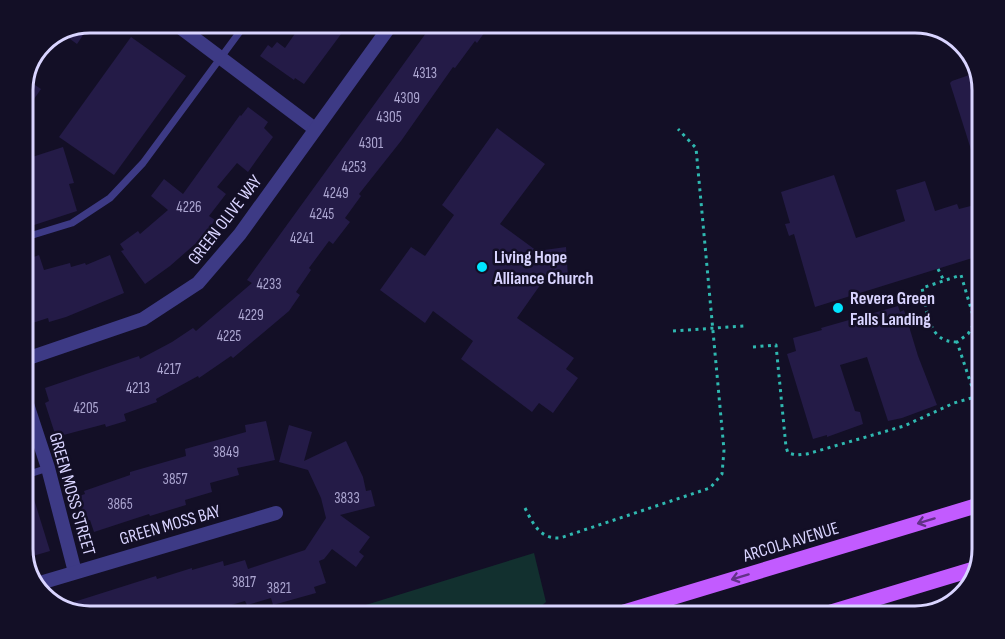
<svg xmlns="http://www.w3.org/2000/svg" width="1005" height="639" font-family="'Sofia Sans Condensed',sans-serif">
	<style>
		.green { fill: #12302f }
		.building { fill: #241b47 }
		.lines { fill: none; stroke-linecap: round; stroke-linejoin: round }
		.path { stroke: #2fb8b0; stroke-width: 3; stroke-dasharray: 3 4.5; stroke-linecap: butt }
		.lane { stroke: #3d3a85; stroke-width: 7 }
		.street { stroke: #3d3a85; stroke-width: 14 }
		.primary { stroke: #c25bff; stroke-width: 15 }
		.oneway { stroke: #623188 }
		.poi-dot { fill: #00e5ff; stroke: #130f26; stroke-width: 2 }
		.labels { text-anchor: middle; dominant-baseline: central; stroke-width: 5; stroke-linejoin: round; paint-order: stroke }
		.number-label { font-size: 15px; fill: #aca6d1 }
		.street-label { font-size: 18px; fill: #d9d4ff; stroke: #130f26 }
		.poi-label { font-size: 18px; font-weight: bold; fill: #d9d4ff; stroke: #130f26; text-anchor: start }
		.rim { fill: none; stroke: #d9d4ff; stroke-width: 3 }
	</style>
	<rect width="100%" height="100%" fill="#130f26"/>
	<g class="green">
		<path d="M 534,553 L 546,602 L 529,616 L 330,616 Z"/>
		<path d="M 959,597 L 948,608 L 915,616 L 897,616 Z"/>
	</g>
	<g class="building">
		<path d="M 92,22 L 77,44 L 63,34 L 90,22 Z"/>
		<path d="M 303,22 L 350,22 L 304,84 L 295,78 L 294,80 L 260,56 L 268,45 L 272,48 L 277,42 L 285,48 Z"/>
		<path d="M 434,22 L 492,22 L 477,43 L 475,41 L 455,68 L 453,67 L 401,141 L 359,194 L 361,196 L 345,218 L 350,222 L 333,244 L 329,241 L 309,268 L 311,270 L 296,292 L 300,295 L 289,311 L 233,358 L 231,356 L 199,378 L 198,376 L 156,399 L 157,402 L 124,414 L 126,421 L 106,427 L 105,424 L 56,437 L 45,403 L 49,401 L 45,388 L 139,356 L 140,359 L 172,342 L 193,328 L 196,331 L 252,283 L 247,280 Z"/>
		<path d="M 131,37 L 186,76 L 114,175 L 59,137 Z"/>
		<path d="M 975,73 L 982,86 L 982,178 L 980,178 L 950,83 L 952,81 Z"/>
		<path d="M 26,79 L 41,89 L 23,115 L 23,86 Z"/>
		<path d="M 248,107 L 268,122 L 264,128 L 273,137 L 248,172 L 237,163 L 217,187 L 226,194 L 209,216 L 215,220 L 203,237 L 170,266 L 145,284 L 121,251 L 124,250 L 120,244 L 138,231 L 140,234 L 168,210 L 151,196 L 164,179 L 183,194 L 240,115 L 241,116 Z"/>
		<path d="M 497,128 L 545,164 L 500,224 L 537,251 L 566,247 L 568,277 L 543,281 L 517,318 L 574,358 L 566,369 L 578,378 L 553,413 L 539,403 L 532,412 L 461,359 L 473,341 L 433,311 L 425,323 L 380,290 L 411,247 L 425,256 L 454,215 L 442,205 Z"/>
		<path d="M 63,147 L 74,183 L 69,184 L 77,211 L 25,228 L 23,220 L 23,160 Z"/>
		<path d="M 834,175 L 856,238 L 905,221 L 896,190 L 925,181 L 935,211 L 957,204 L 959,209 L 982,203 L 982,255 L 815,307 L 794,234 L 789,236 L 785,224 L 790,223 L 781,192 Z"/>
		<path d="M 39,255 L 44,270 L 70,263 L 71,267 L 85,263 L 86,265 L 110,255 L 124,293 L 66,317 L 49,322 L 48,318 L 23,326 L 23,261 Z"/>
		<path d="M 898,306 L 900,312 L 904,310 L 918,356 L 937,405 L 902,418 L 888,421 L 867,357 L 840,365 L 855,411 L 860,412 L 863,424 L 827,437 L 827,435 L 813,439 L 787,354 L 796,351 L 793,338 L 822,330 L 821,328 Z"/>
		<path d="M 266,421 L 275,460 L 237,468 L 239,475 L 210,483 L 212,492 L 185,500 L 186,505 L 150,516 L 149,514 L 94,532 L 90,520 L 84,522 L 76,497 L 85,494 L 84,491 L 130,475 L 130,472 L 186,456 L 185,449 L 246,432 L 245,425 Z"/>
		<path d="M 289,425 L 312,432 L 304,461 L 346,441 L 363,477 L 366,491 L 371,490 L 375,506 L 340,515 L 370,537 L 359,552 L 364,556 L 356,567 L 332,549 L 324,559 L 319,561 L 326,583 L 314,587 L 316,593 L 273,605 L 271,598 L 247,605 L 245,601 L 238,603 L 208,612 L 209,616 L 90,616 L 58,607 L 156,576 L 157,579 L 192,568 L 192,570 L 223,561 L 224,566 L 245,560 L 248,569 L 305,550 L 326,518 L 321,498 L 308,470 L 279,462 Z"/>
		<path d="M 28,480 L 50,551 L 26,558 L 23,553 L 23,482 Z"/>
	</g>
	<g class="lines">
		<g class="path">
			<path d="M 938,269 L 944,281"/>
			<path d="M 673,331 L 744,326"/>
			<path d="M 957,342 C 927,342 928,312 922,288 L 961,275 L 975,322 L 968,334 L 957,342 L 975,396"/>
			<path d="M 753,347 L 776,345 L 786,447 L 788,453 L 796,455 L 807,454 L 904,426 L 954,403 L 982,395"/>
			<path d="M 525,508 C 533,524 540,539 560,538 L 710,488 L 722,474 L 724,450 L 696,148 L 678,129"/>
		</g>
		<g class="lane">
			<path d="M 23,238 L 72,223 L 110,198 L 143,163 L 247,22"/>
			<path d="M 23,476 L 48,468"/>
		</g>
		<g class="street">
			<path d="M 173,22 L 315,129"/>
			<path d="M 23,360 L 143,319 L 198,283 L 240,234 L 393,22"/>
			<path d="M 23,392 L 48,468 L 75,572"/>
			<path d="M 40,583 L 276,513"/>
		</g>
		<g class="primary">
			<path d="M 611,616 L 982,504"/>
			<path d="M 818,616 L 977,568"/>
		</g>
	</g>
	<defs><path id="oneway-shaft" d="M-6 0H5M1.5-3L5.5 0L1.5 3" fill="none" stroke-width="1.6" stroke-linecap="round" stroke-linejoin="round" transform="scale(1.5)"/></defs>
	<g class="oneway">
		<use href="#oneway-shaft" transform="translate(926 521) rotate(163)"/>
		<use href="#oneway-shaft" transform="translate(740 577) rotate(163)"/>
	</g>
	<g class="poi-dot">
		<circle cx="482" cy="267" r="6"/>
		<circle cx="838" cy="308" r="6"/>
	</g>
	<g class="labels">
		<g class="number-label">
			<text x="425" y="73">4313</text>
			<text x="407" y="98">4309</text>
			<text x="389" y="117">4305</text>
			<text x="371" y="143">4301</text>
			<text x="354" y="167">4253</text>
			<text x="336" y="193">4249</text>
			<text x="189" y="207">4226</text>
			<text x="322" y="214">4245</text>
			<text x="302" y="238">4241</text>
			<text x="269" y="284">4233</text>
			<text x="251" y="315">4229</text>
			<text x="229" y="336">4225</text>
			<text x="169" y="369">4217</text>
			<text x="138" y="388">4213</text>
			<text x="86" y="408">4205</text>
			<text x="226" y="452">3849</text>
			<text x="175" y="479">3857</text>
			<text x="347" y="498">3833</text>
			<text x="120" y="504">3865</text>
			<text x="244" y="582">3817</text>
			<text x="279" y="588">3821</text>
		</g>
		<g class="street-label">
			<text transform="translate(225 220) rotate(-52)">GREEN OLIVE WAY</text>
			<text transform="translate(72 494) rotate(74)">GREEN MOSS STREET</text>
			<text transform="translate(170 525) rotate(-16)">GREEN MOSS BAY</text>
			<text transform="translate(791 542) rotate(-17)">ARCOLA AVENUE</text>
		</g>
		<g class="poi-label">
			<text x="494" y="257">Living Hope<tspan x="494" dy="21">Alliance Church</tspan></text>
			<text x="850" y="298">Revera Green<tspan x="850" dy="21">Falls Landing</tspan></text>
		</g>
	</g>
	<path d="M0 0H1005V639H0ZM90 33H915A57 57 0 0 1 972 90V549A57 57 0 0 1 915 606H90A57 57 0 0 1 33 549V90A57 57 0 0 1 90 33Z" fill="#130f26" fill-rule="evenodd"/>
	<path class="rim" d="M90 33H915A57 57 0 0 1 972 90V549A57 57 0 0 1 915 606H90A57 57 0 0 1 33 549V90A57 57 0 0 1 90 33Z"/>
</svg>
